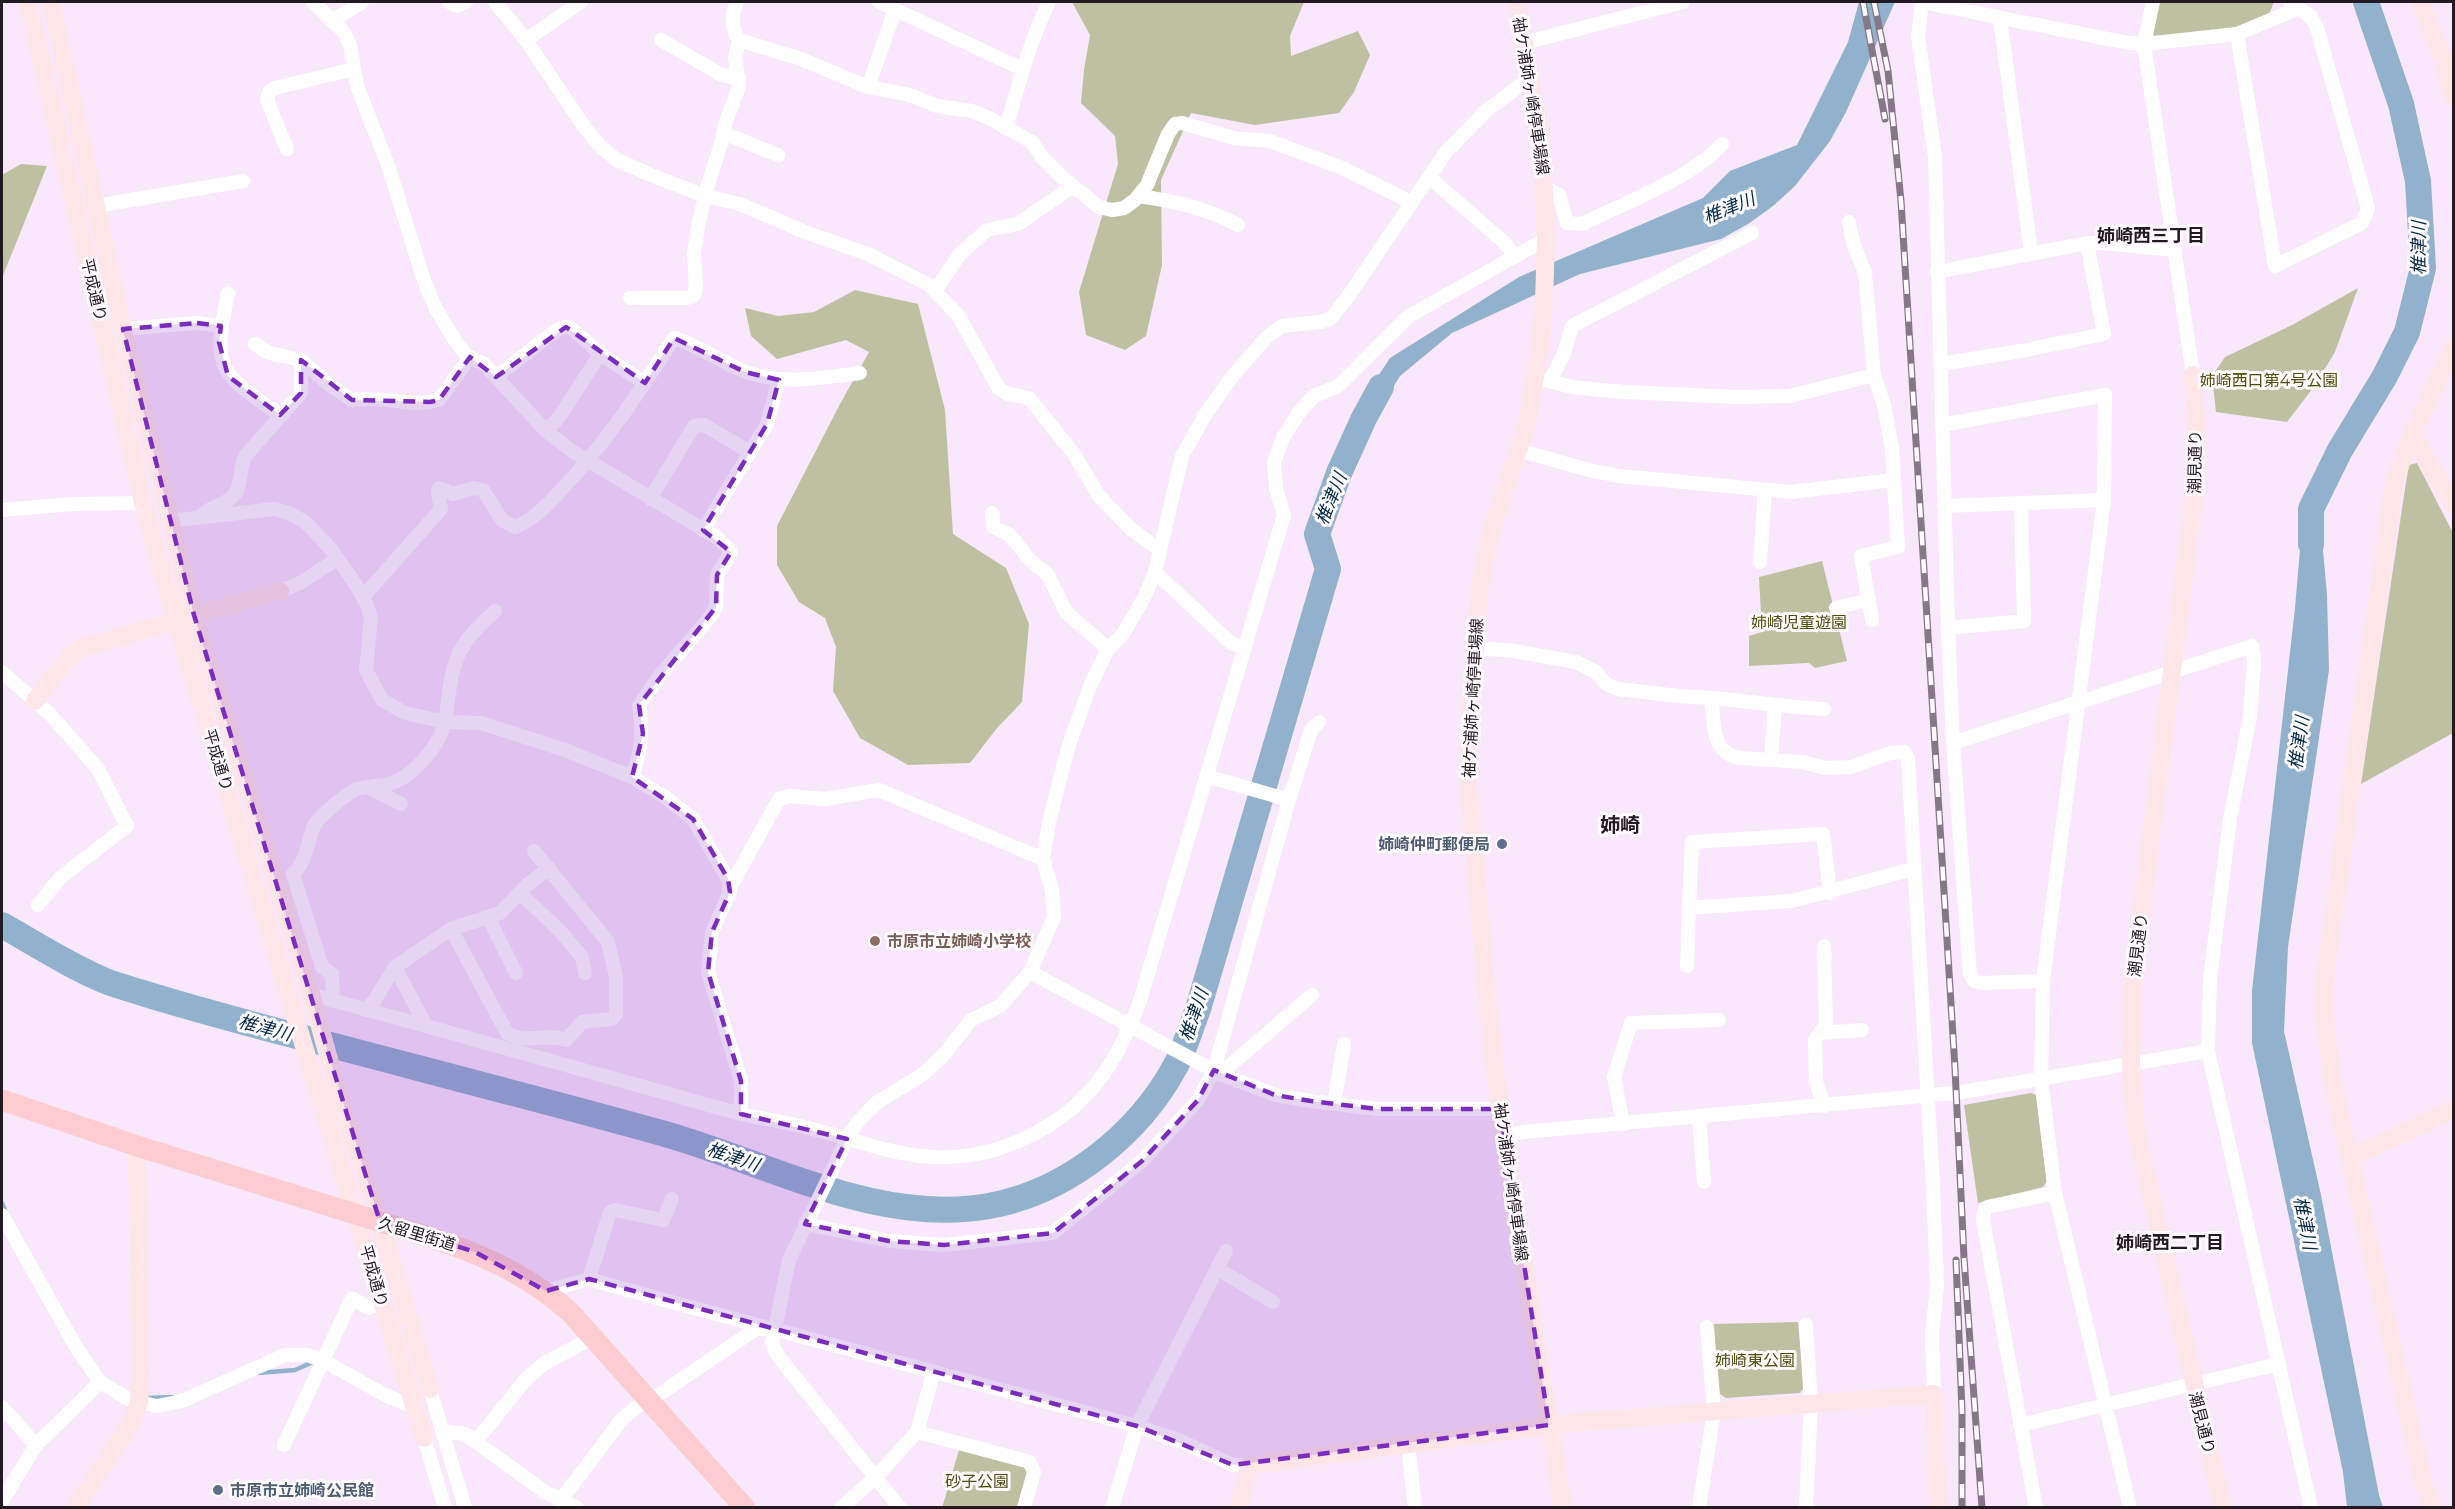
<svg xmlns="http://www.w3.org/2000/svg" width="2455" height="1509" font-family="Montserrat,'Noto Sans JP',sans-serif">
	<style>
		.green { fill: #bec0a2 }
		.water { fill: #91b1cd }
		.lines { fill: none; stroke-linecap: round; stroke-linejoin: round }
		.stream { stroke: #91b1cd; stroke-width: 4.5 }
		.river { stroke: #91b1cd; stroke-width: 26 }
		.street { stroke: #fff; stroke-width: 14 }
		.secondary { stroke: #fee6e8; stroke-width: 18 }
		.primary { stroke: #fdccd0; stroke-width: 21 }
		.rail-casing { stroke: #847886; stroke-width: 7 }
		.rail { stroke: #fefafe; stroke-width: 4.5; stroke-dasharray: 14; stroke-linecap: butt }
		.marked { fill: #7b2cbf; fill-opacity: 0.2; stroke: #7b2cbf; stroke-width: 4.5; stroke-dasharray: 12 8; stroke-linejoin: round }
		.service-dot { fill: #5c6f8a; stroke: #fefafe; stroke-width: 2 }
		.education-dot { fill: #8d6e63; stroke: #fefafe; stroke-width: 2 }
		.labels { text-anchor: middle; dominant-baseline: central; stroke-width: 6; stroke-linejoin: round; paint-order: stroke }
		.street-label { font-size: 16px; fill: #211a22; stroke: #fefafe }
		.park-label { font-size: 16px; fill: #4d4f0c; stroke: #fefafe }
		.service-label { font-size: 16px; font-weight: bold; fill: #4e5e75; stroke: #fefafe; text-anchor: end }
		.education-label { font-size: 16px; font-weight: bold; fill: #785e54; stroke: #fefafe; text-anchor: start }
		.water-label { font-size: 18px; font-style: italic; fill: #032b47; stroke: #fefafe }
		.neighbourhood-label { font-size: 18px; font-weight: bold; fill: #211a22; stroke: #fefafe }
		.quarter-label { font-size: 20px; font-weight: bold; fill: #211a22; stroke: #fefafe }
	</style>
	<rect width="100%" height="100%" fill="#f9e7fc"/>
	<g class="green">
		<path d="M 1072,2 L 1304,2 L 1290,36 L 1291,56 L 1358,31 L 1370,55 L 1354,92 L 1339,113 L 1255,125 L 1191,113 L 1161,180 L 1162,265 L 1146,336 L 1125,350 L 1086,335 L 1079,292 L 1118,164 L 1115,136 L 1081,103 L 1084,70 L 1090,35 Z"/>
		<path d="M 2159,2 L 2274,2 L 2269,14 L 2237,27 L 2157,38 L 2153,35 Z"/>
		<path d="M 21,164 L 47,166 L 2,278 L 2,175 Z"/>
		<path d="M 2358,288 L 2335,352 L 2313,388 L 2287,422 L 2216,412 L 2212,376 L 2225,357 L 2292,325 Z"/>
		<path d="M 855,290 L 918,304 L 945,410 L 953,534 L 1006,568 L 1029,624 L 1022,702 L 997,728 L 970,763 L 908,765 L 860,738 L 833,691 L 836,647 L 825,618 L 799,602 L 777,565 L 777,526 L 840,404 L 869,352 L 846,340 L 777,359 L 751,336 L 745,308 L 778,316 L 814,312 Z"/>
		<path d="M 2417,463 L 2453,533 L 2453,733 L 2361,784 L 2405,489 L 2409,465 Z"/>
		<path d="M 1822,561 L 1847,661 L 1815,668 L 1809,663 L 1749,666 L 1749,636 L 1762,632 L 1759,577 Z"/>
		<path d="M 2031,1093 L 2036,1095 L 2047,1181 L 2043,1187 L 1978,1203 L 1964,1105 Z"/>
		<path d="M 1798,1322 L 1804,1387 L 1800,1393 L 1726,1398 L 1720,1394 L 1713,1324 Z"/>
		<path d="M 959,1450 L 1024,1467 L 1027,1473 L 1017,1507 L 942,1508 Z"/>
	</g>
	<g class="water">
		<path d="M 1859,2 L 1895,2 L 1846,112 L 1830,141 L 1795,186 L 1773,206 L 1748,224 L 1721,239 L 1580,274 L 1452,333 L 1400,376 L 1372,421 L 1355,411 L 1390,358 L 1519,277 L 1703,198 L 1730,171 L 1797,145 L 1848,42 Z"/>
		<path d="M 2305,491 L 2322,539 L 2327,595 L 2329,670 L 2288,947 L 2284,1031 L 2321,1195 L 2379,1495 L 2383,1507 L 2347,1507 L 2343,1472 L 2252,1043 L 2252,991 L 2295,608 Z"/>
	</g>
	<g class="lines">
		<g class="stream">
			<path d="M 2,1203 L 6,1213"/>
			<path d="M 258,1373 L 295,1370 L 313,1362"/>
			<path d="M 147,1398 L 172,1397"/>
		</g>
		<g class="river">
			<path d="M 2311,544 L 2311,509 L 2340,450 L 2385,376 L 2407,332 L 2423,268 L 2418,181 L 2401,104 L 2366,2"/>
			<path d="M 2,925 C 36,944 71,967 108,982 C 125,988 143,993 159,998 C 209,1013 258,1026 308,1039 C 425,1070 542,1100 658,1132 C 765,1161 875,1226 989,1206 C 1067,1192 1139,1134 1176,1065 C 1185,1048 1191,1027 1198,1009 L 1328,569 L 1317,534 L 1339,473 L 1364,418 L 1381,387"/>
		</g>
		<g class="street">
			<path d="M 313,2 L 344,32 L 350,45 L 357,86 L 389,168 L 424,281 L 436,309 L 456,342 L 468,357 L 483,363 L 546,431 L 572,451 L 716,537 L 731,552 L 717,575 L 716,607 L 711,616 L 661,674 L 639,705 C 643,734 642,749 632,777"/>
			<path d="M 449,2 L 456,6 L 466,2"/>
			<path d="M 495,2 L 526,40 L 585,128 L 602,148 L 617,160 L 651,175 L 705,196 L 740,204 L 805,232 L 868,254 L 929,285 L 958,315 L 999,389 L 1008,394 L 1029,398 L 1074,454 L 1099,496 L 1132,530 L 1159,549"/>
			<path d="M 737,2 C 731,16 731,26 739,40 L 801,59 L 865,86 L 910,95 L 937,106 L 972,111 L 993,120 L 1032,142 L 1042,157 L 1063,178 L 1099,207 L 1112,210 L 1124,208 L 1135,200 L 1147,185 L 1168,134 L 1175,124 L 1182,123 L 1234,138 L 1270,141 L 1340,167 L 1411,202"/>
			<path d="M 879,2 L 1022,69"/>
			<path d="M 1922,2 L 1918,36 L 1935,157 L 1948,628 L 1953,743 L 1970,974 L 1974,981 L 1981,983 L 2043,981"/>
			<path d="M 1922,2 L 2128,43 L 2144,44 L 2237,34 L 2299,8"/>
			<path d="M 2153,2 L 2144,44 L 2193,375"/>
			<path d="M 2000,18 L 2031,253"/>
			<path d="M 332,21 L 362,2"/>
			<path d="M 2237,34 L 2275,266 L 2362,223 L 2368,208 L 2317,28 L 2311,17 L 2290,2"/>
			<path d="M 526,40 L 581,2"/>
			<path d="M 661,40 L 722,75 L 739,78"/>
			<path d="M 1524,43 L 1683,2"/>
			<path d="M 868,87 L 895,10"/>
			<path d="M 1006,128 C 1019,85 1029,42 1049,2"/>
			<path d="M 723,133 L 778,155"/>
			<path d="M 287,149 L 267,100 L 269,92 L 275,88 L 354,69"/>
			<path d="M 1429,177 L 1505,243 L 1515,257"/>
			<path d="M 1544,187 L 1559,195 L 1567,223 L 1582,224 C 1624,203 1692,178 1722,144"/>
			<path d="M 1138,196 C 1174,201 1206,208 1238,225"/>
			<path d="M 96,206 L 243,181"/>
			<path d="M 1849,222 L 1853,243 L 1865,273 L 1874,375 L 1884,405 L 1892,448 L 1898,547 L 1861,556 L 1872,620"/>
			<path d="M 1937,272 L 2087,243 L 2102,243 L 2175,250"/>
			<path d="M 935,291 L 960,254 L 987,230 L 1018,224 L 1073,186"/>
			<path d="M 228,293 C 212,370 218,372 280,415"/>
			<path d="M 630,298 L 687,298 L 694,295 L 696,287 L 694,254 L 698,226 L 707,187 L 722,141 L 725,124 L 739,87 L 735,57 L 739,40"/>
			<path d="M 123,329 L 197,323 L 221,326"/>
			<path d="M 255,344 L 269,353 L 301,360 L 328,384 L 352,400 C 381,395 411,408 439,400 L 470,357"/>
			<path d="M 1941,364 L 2021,351 L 2104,334 L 2087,243"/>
			<path d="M 496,377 L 558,329 L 566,327 L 572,329 L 603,356 L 645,383"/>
			<path d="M 1536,378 L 1572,387 L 1623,392 L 1737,397 L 1790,396 L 1874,375"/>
			<path d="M 1550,381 L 1564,353 L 1572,326 L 1752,233"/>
			<path d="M 1942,425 L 2105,395 L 2104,500 L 2043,981 L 2041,1079 L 2055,1193 L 2130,1508"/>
			<path d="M 546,431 L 560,416 L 600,354"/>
			<path d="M 1519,450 L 1588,470 L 1619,476 L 1791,492 L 1893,480"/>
			<path d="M 650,499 L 694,426 L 704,425 L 750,452"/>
			<path d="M 1944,506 L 2104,500"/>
			<path d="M 2,510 L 74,504 L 143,503"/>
			<path d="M 992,513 L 993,527 L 1010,535 L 1028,558 L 1048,575 L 1066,612 L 1108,649"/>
			<path d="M 203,514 C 212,506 225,505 233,496 C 243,487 238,468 246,455 L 301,393 L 301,360"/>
			<path d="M 169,521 L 275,509 L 291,514 L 305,522 L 331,549 L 356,585 L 367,605 L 371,618 L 366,670 L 382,700 L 405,713 L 445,722 L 481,723 L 565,750 L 632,777 L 665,797 L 693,819 L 728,879 L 730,892 L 712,932 L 708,972 L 741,1081 L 741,1114"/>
			<path d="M 703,530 L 767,424 L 779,380"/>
			<path d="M 1760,562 L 1765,490"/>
			<path d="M 1155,572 L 1231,643 L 1244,647"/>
			<path d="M 280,591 L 300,583 L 337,559"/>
			<path d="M 363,597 L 441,509 L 438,493 L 439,488 L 453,494 L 474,488 L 483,490 L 502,520 L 515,527 C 541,516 555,496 574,476 C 612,434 643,386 674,338 C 700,346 721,363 746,372 C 783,385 822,378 860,373"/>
			<path d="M 1836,608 L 1869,600"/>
			<path d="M 1948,628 L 2024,621 L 2021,503"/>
			<path d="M 1474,648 L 1514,651 L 1576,662 L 1596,672 L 1606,684 L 1617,689 L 1678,696 L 1711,698 C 1716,723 1708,750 1739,758 L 1802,762 L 1826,768 L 1851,767 L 1890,753 L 1904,752 L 1908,759 L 1933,1186 L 1937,1286 L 1932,1335 L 1934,1394"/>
			<path d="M 2,672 L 50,714 L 98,769 L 127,826 L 60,878 L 38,905"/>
			<path d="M 1711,698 C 1749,701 1786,707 1824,709"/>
			<path d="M 1953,743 L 2252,646 L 2254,662 L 2250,717 L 2230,819 L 2210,979 L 2208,1051 L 2311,1508"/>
			<path d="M 1771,759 L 1775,706"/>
			<path d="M 1206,776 L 1289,800"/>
			<path d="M 368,787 L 401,804"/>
			<path d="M 729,889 L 779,799 L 789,796 L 825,799 L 879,790 L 1043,859"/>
			<path d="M 520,893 L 561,932 L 582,957 L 585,973"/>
			<path d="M 1689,908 L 1692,842 L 1823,834 L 1830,893"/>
			<path d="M 488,917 L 516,973"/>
			<path d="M 451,929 L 507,1033 C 526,1045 546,1032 566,1040 L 582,1022 L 612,1019 L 616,1014 L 616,977 L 608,942 L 534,851"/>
			<path d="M 1824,946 L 1826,1024 L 1815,1040 L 1816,1082 L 1824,1106"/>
			<path d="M 1687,966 L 1689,908 L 1791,901 L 1914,869"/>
			<path d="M 395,967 L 426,1026"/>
			<path d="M 1030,972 L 1220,1074 L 1275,1095 L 1311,1101 L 1377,1109 L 1500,1109"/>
			<path d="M 311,994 L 741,1114 C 764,1119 786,1122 808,1128 C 849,1137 889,1155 932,1157 C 996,1161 1064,1128 1102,1076 C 1118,1055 1129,1029 1139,1004 L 1284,515 L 1276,489 L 1274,462 L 1283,438 L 1298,414 L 1314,396 L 1338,386 L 1409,316 L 1546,239"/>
			<path d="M 333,1001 L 332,974 L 322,967 L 293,874 C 309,858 306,842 315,824 C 320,816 344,796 353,791 C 364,785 378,787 389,784 C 410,778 429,756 439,738 C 446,724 447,708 449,693 C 454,651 465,639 495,611"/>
			<path d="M 366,1010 L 374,1001 L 395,967 L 451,929 L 500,913 L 527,885 L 549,868"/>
			<path d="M 1820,1033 L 1862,1030"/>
			<path d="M 1220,1074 L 1312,995"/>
			<path d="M 1334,1104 L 1344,1044"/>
			<path d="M 1699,1116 L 1704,1182"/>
			<path d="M 1623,1124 L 1614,1077 L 1631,1023 L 1719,1020"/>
			<path d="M 1503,1134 L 1955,1093 L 2208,1051"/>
			<path d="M 2,1215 L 76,1347 L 100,1382 L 130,1400 L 157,1406 L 182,1401 L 285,1355 L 307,1355 L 322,1360 L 385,1395 L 414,1407"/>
			<path d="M 805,1224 L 889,1241 L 944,1245 L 1053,1233 L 1142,1161 L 1198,1100 L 1214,1070 L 1289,800 L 1311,730 L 1319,722"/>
			<path d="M 1218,1269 L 1273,1302"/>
			<path d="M 589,1279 L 610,1212 L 615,1210 L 663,1220 L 672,1199"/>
			<path d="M 546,1291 L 589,1279 L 664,1300 L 1137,1426 L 1181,1441 L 1233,1465 L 1250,1465"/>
			<path d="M 1806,1325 L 1811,1404 L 1806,1508"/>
			<path d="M 430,1389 L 465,1508"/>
			<path d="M 651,1400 L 756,1329 L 768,1329"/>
			<path d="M 2,1407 L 36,1445"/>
			<path d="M 2020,1425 L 2279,1364"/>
			<path d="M 442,1431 L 465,1434 L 545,1492 L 577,1508"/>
			<path d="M 917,1432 L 1030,1462 L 1034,1472 L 1024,1508"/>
			<path d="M 424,1438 L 445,1508"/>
			<path d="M 476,1441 L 527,1378 L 545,1363 L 594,1337"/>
			<path d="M 1408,1443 L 1415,1508"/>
			<path d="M 284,1445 L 352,1298 L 368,1308 L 382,1305"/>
			<path d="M 561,1500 L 622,1419 L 648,1397"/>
			<path d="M 2,1501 L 36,1445 L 100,1382"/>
			<path d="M 841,1508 L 876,1477 L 917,1432 L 934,1371"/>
			<path d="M 900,1508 L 778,1356 L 772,1344 L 789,1260 L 847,1139 L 857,1123 L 876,1103 L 922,1075 L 942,1057 L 971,1020 L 1000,1006 L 1030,972 L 1054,917 L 1052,890 L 1043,859 L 1049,822 L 1068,748 L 1090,686 L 1108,649 L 1123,634 L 1144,598 L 1155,572 L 1182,456 L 1207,412 L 1231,378 L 1266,338 L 1282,326 L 1321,322 L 1331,318 L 1347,298 L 1446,152 L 1487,110 L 1530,78"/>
			<path d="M 1112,1508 L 1137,1426 L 1226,1251"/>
			<path d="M 1699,1508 L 1714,1411 L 1707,1327"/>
			<path d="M 2036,1508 L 1983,1220 L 1984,1212 L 1987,1207 L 2055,1193"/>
		</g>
		<g class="secondary">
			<path d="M 28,2 L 143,503 L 176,621 L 318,1093 L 424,1438"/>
			<path d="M 51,2 L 123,329 L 194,615 L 311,994 L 341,1103 L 380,1222 L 430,1389"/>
			<path d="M 1517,2 L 1539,128 L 1544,187 L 1546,239 L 1544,303 L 1540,345 L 1528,420 L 1491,531 L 1480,589 L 1469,724 L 1468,781 L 1488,1007 L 1503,1134 L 1563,1508"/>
			<path d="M 2420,2 L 2439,49 L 2454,98"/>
			<path d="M 2193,375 L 2197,440 L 2195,489 L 2132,989 L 2131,1065 L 2137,1134 L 2223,1508"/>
			<path d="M 2412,434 L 2454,506"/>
			<path d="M 35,701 L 69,657 L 81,648 L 280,591"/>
			<path d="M 2350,1158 L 2454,1109"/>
			<path d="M 75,1508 L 130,1425 L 139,1402 L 141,1374 L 137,1146"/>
			<path d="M 1238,1508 L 1250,1465 L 1570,1423 L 1934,1394 L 1938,1508"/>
			<path d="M 2433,1508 L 2425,1489 L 2332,1079 L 2324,1007 L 2326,969 L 2394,482 L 2412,434 L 2454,346"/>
		</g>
		<path class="primary" d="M 2,1100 L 137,1146 L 429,1237 C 484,1255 526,1274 570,1312 L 745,1508"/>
		<g class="rail-casing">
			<g id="rail">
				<path d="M 1863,2 L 1885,119"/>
				<path d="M 1874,2 L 1888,71 L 1901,201 L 1955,1068 L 1964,1258 L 1982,1508"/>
				<path d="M 1956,1260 L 1962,1411 L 1962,1508"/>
			</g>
		</g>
		<use href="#rail" class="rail"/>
	</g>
	<path class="marked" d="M 197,323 L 221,326 L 219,342 L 228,376 L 280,415 L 301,393 L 301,360 L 352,400 L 430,402 L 439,400 L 470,357 L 496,377 L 566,327 L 645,383 L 674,338 L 745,372 L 779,380 L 767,424 L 703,530 L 731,552 L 717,575 L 716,607 L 639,705 L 643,734 L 632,777 L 693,819 L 728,879 L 730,892 L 712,932 L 708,972 L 741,1081 L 741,1114 L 847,1139 L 805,1224 L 889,1241 L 944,1245 L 1053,1233 L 1142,1161 L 1198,1100 L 1214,1070 L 1275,1095 L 1311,1101 L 1377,1109 L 1500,1109 L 1549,1425 L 1233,1465 L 1137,1426 L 589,1279 L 546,1291 L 475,1252 L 380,1222 L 194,615 L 123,329 Z"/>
	<g class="service-dot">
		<circle cx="1502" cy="844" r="6"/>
		<circle cx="218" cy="1490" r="6"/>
	</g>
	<circle class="education-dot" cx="875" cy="941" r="6"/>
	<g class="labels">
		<g class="street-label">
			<text transform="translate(1531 96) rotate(81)">袖ケ浦姉ヶ崎停車場線</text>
			<text transform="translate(94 290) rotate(77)">平成通り</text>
			<text transform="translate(2195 462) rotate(-89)">潮見通り</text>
			<text transform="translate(1473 698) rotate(-87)">袖ケ浦姉ヶ崎停車場線</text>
			<text transform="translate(218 760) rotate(73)">平成通り</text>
			<text transform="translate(2138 945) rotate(-83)">潮見通り</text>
			<text transform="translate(1511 1182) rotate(82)">袖ケ浦姉ヶ崎停車場線</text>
			<text transform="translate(417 1234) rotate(17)">久留里街道</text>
			<text transform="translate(374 1276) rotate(74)">平成通り</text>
			<text transform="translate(2202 1423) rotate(76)">潮見通り</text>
		</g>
		<g class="park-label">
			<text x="2269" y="380">姉崎西口第4号公園</text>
			<text x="1799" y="622">姉崎児童遊園</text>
			<text x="1755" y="1360">姉崎東公園</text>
			<text x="977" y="1481">砂子公園</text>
		</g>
		<g class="service-label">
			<text x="1490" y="844">姉崎仲町郵便局</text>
			<text x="230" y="1490" text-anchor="start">市原市立姉崎公民館</text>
		</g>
		<g class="education-label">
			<text x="887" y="941">市原市立姉崎小学校</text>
		</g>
		<g class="water-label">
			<text transform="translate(1729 208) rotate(-22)">椎津川</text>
			<text transform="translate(2419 248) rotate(-90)">椎津川</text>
			<text transform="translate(1331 499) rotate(-68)">椎津川</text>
			<text transform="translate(2299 743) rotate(-82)">椎津川</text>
			<text transform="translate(1194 1015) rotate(-71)">椎津川</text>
			<text transform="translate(265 1028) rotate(15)">椎津川</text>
			<text transform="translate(733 1157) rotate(19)">椎津川</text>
			<text transform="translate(2305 1223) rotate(79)">椎津川</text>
		</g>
		<g class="neighbourhood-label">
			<text x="2151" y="236">姉崎西三丁目</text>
			<text x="2170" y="1243">姉崎西二丁目</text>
		</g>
		<g class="quarter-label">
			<text x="1620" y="825">姉崎</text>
		</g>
	</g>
	<rect width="2455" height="1509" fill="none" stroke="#211a22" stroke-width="6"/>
</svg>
